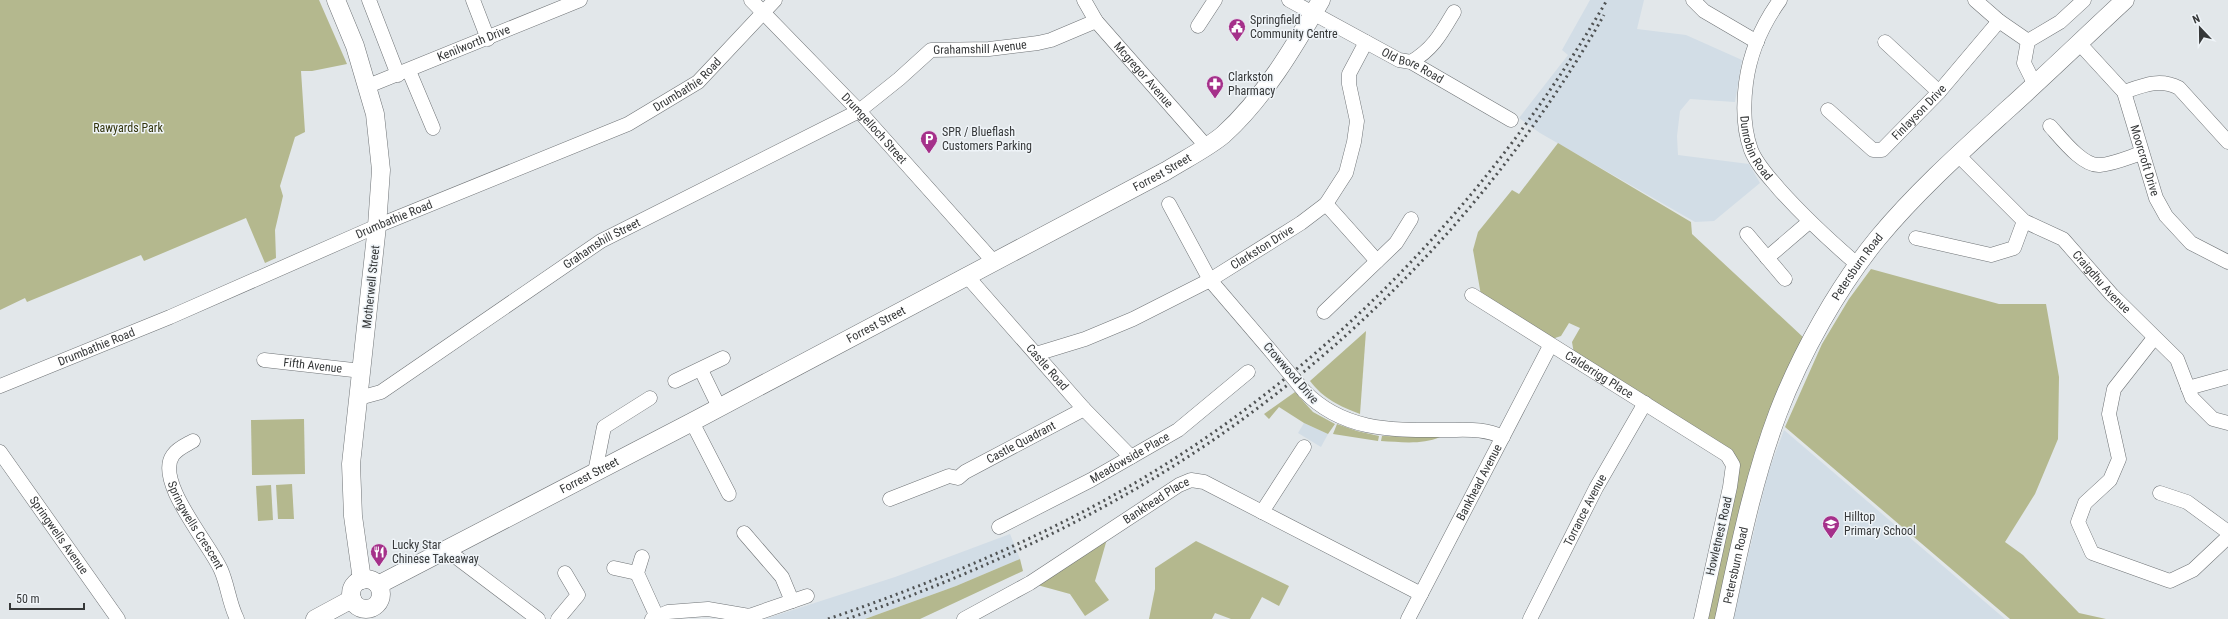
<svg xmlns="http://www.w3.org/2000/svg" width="2228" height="619" font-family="'Roboto Condensed',sans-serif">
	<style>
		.built { fill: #d2dde6 }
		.green { fill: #b4b88e }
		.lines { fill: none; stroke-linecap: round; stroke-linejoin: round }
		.minor-casing { stroke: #6f7376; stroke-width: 15 }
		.major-casing { stroke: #6f7376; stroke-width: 19 }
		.minor { stroke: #fff; stroke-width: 14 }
		.major { stroke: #fff; stroke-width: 18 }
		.rail { stroke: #4f5253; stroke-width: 3; stroke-dasharray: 2 4; stroke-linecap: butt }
		.minor-bridge-casing { stroke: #6f7376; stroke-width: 15; stroke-linecap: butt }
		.minor-bridge { stroke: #fff; stroke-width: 14 }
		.labels { text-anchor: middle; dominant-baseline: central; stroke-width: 3; stroke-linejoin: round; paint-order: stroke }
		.poi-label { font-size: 12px; fill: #363839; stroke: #eff4f8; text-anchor: start }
		.street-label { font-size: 12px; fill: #363839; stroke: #eff4f8 }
		.park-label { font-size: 12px; fill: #33350d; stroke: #eff4f8 }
	</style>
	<rect width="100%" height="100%" fill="#e2e7ea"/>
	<g class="built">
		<path d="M 1590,0 L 1644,0 L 1637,29 L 1686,35 L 1742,60 L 1735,102 L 1690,99 L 1680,111 L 1677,136 L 1678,155 L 1749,164 L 1760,183 L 1714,221 L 1695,222 L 1540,133 L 1519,118 L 1568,55 L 1562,50 Z"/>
		<path d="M 1304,423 L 1328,434 L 1321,447 L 1298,433 Z"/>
		<path d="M 1784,430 L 2005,619 L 1733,619 L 1768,473 Z"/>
		<path d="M 1010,534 L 1020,559 L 956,586 L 865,619 L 765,619 L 895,577 Z"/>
	</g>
	<g class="green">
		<path d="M 0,0 L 319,0 L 347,64 L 312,71 L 301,71 L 305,132 L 295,137 L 280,186 L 283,196 L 275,230 L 276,258 L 265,263 L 246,218 L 144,261 L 141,255 L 27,302 L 25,298 L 0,310 Z"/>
		<path d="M 1558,143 L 1691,222 L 1692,234 L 1804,338 L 1716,619 L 1705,619 L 1737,463 L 1574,354 L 1572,342 L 1580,328 L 1569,323 L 1561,336 L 1552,339 L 1481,295 L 1473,250 L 1478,232 L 1512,190 L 1519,194 Z"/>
		<path d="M 1871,269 L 1999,304 L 2046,304 L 2059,377 L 2058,439 L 2035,494 L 2005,542 L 2023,555 L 2079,613 L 2106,619 L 2010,619 L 1785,427 L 1822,344 L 1849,299 Z"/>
		<path d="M 1366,331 L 1360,414 C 1339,406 1324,399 1310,381 Z"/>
		<path d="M 1295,392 L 1313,412 L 1335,424 L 1328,434 L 1304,423 L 1279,407 L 1269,419 L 1264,414 Z"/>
		<path d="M 304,419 L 305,474 L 252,475 L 251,420 Z"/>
		<path d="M 1337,424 L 1357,431 L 1379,436 L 1378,441 L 1333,434 Z"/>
		<path d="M 1382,436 L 1440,437 C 1422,445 1400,442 1381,441 Z"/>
		<path d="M 292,484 L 294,519 L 278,519 L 276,485 Z"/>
		<path d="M 271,485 L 273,520 L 258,521 L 256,486 Z"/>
		<path d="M 1109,532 L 1095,581 L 1109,600 L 1085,616 L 1070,594 L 1030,583 Z"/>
		<path d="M 1196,541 L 1289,586 L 1279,606 L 1262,597 L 1250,619 L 1231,619 L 1215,613 L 1212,619 L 1149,619 L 1155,589 L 1155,568 Z"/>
		<path d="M 1020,559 L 1023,571 L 920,619 L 865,619 L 956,586 Z"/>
	</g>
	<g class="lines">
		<g class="minor-casing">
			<g id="minor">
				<path d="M 369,0 L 398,75"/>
				<path d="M 473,0 L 488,39"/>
				<path id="s1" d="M 751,0 L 859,111 L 993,261"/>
				<path id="s2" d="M 1084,0 L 1096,21 L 1206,146"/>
				<path id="s3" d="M 1289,0 L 1399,60 L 1411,62 L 1511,120"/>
				<path d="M 1693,0 L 1704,11 L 1757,42"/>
				<path id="s4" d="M 1780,0 C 1762,25 1750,52 1746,83 C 1743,106 1743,128 1751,150 C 1757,165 1769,177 1779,189 C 1804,217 1830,241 1858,265"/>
				<path d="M 1975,0 L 1999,21 L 2028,41 L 2060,22 L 2084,0"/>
				<path d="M 1198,26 L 1215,0"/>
				<path d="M 2028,41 L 2024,63 L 2035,85"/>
				<path d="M 1885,42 L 1939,92"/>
				<path id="s5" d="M 2079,43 L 2124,92 L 2156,198 L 2166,216 L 2191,243 L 2228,262"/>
				<path d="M 1411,62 C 1433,49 1441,34 1454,12"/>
				<path d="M 409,71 L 433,128"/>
				<path id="s6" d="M 368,86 L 580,0"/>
				<path d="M 2124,92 C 2144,85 2160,78 2179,88 L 2228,142"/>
				<path id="s7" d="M 1828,110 L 1873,150 L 1882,150 L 1939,92 L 1999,21"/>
				<path d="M 2050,126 C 2061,138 2083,167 2100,165 C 2114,164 2129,157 2142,153"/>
				<path id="s8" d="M 1958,155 L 2024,221 L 2063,239 L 2112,295 L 2177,359 L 2192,398 L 2213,419 L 2228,423"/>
				<path d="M 1169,204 L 1210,280 L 1270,350"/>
				<path d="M 1326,204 L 1377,261"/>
				<path d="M 1747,234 L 1785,279"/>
				<path d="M 1916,238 L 1991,255 L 2014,248 L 2024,221"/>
				<path d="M 1767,258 L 1809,222"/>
				<path id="s9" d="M 966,275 L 1084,409 L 1131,457"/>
				<path id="s10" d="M 1472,295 L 1727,455 L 1733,465 L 1730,487 L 1701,619"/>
				<path d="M 1324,312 L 1396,243 L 1411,219"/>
				<path d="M 2154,338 L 2114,389 L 2109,414 L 2119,459 L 2110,480 L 2085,503 L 2078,522 L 2092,553 L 2170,581 L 2193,570 L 2228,537"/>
				<path id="s11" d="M 1036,354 L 1085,339 L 1133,319 L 1210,280 L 1301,223 L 1326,204 L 1346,173 L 1354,142 L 1357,121 L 1349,84 L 1349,74 L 1366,42"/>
				<path id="s12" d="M 264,360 L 362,371"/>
				<path d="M 701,370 L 719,407"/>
				<path d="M 675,381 L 723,358"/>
				<path id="s13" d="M 0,386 L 170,317 L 377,226 L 628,124 L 698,82 L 775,0"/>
				<path d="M 2188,388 L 2228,377"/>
				<path d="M 1304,391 C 1344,432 1393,430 1446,430 C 1468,430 1483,428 1503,437"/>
				<path id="s14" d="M 359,398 L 381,392 L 601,241 L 859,111 L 899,79 L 931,50 L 989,49 L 1038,43 L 1051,40 L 1096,21"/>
				<path d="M 692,422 L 729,494"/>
				<path id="s15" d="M 193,441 C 186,445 178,448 173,455 C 154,481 210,544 221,570 C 228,586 229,603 237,619"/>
				<path id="s16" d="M 0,452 L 118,619"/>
				<path d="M 595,472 L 604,427 L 650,398"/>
				<path d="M 2160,493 L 2187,502 L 2228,532"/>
				<path id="s17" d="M 890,499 L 949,476 L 958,478 L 965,472 L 1084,409"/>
				<path d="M 1262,512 L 1304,447"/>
				<path id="s18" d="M 999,527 L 1091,480 L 1178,430 L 1248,372"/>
				<path d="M 744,533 L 782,577 L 792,601"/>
				<path d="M 448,548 L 456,557 L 538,619"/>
				<path d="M 642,557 L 637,573 L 657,617"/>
				<path d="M 614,568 L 637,573"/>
				<path d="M 558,619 L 578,595 L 565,573"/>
				<path d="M 652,619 L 668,612 L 708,609 L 749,616 L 807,596"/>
				<path id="s19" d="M 964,619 L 1030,583 L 1179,485 L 1191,480 L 1204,482 L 1421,594"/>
				<path id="s20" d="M 1408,619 L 1550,346"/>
				<path id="s21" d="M 1530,619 L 1596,488 L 1645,403"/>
			</g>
		</g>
		<g class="major-casing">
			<g id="major">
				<path d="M 336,0 L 355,46 L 375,114 L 381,170 L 377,226 L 351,464 L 353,516 L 362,580"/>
				<circle cx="366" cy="594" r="15"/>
				<path id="s22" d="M 378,585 L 692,422 L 1166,171 C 1185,159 1206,149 1223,135 C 1264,98 1294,47 1321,0"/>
				<path d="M 315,619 L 352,599"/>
				<path id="s23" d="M 1724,619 C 1739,550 1753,479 1778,413 C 1801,353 1838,287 1878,238 C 1917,191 1963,150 2008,109 C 2048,73 2086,36 2125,0"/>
			</g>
		</g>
		<use href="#minor" class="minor"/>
		<use href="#major" class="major"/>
		<g class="rail">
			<path d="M 828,619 C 924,586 1015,549 1105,500 C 1314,385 1487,206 1607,0"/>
			<path d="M 847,619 C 936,588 1023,551 1107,505 C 1313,393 1488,219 1604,15"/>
		</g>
		<g class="minor-bridge-casing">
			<path id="minor-bridge" d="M 1270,350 L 1304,391"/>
		</g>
		<use href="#minor-bridge" class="minor-bridge"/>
	</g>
	<defs>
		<g id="civic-pin" transform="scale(0.9)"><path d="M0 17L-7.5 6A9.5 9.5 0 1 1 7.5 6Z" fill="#a5308a" stroke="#eff4f8"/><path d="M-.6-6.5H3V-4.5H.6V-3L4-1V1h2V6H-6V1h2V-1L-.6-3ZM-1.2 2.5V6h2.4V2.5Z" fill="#fff"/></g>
		<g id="pharmacy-pin" transform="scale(0.9)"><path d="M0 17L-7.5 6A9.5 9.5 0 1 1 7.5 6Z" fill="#a5308a" stroke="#eff4f8"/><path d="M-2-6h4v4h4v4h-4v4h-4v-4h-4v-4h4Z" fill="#fff"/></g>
		<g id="parking-pin" transform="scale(0.9)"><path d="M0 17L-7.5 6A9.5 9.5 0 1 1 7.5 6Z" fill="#a5308a" stroke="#eff4f8"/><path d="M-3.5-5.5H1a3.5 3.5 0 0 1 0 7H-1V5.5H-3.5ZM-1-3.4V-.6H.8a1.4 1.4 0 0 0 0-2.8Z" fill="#fff"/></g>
		<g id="school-pin" transform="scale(0.9)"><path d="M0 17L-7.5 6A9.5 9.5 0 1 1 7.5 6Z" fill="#a5308a" stroke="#eff4f8"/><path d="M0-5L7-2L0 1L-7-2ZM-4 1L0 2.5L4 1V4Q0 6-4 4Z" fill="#fff"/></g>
		<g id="restaurant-pin" transform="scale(0.9)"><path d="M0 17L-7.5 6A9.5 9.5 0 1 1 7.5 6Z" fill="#a5308a" stroke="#eff4f8"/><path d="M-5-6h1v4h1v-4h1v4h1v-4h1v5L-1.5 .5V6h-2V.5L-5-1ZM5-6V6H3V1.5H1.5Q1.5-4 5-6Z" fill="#fff"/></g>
	</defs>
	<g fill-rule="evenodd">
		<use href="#civic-pin" x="1237" y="27"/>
		<use href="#pharmacy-pin" x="1215" y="84"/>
		<use href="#parking-pin" x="929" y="139"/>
		<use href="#school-pin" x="1831" y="524"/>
		<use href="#restaurant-pin" x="379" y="552"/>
	</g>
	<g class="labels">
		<g class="poi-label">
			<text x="1250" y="20">Springfield<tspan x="1250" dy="14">Community Centre</tspan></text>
			<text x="1228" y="77">Clarkston<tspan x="1228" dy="14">Pharmacy</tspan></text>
			<text x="942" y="132">SPR / Blueflash<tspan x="942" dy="14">Customers Parking</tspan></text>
			<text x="1844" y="517">Hilltop<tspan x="1844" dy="14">Primary School</tspan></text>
			<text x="392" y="545">Lucky Star<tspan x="392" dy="14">Chinese Takeaway</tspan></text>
		</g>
		<g class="street-label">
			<text stroke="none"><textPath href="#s6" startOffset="114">Kenilworth Drive</textPath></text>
			<text stroke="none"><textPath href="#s14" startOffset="722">Grahamshill Avenue</textPath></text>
			<text stroke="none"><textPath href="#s3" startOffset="140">Old Bore Road</textPath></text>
			<text stroke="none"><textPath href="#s2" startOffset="96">Mcgregor Avenue</textPath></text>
			<text stroke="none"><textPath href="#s13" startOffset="752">Drumbathie Road</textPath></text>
			<text stroke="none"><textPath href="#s7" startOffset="122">Finlayson Drive</textPath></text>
			<text stroke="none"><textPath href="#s1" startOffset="178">Drumgelloch Street</textPath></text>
			<text stroke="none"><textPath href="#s4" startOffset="158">Dunrobin Road</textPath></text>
			<text stroke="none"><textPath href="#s5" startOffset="138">Moorcroft Drive</textPath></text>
			<text stroke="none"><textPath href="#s22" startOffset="886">Forrest Street</textPath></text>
			<text stroke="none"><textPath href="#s13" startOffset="428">Drumbathie Road</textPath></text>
			<text stroke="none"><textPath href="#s14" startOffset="289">Grahamshill Street</textPath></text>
			<text stroke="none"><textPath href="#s11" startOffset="251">Clarkston Drive</textPath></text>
			<text stroke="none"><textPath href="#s23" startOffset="380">Petersburn Road</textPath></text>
			<text stroke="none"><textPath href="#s8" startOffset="194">Craigdhu Avenue</textPath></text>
			<text transform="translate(371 287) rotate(-84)">Motherwell Street</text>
			<text stroke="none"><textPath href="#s22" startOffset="562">Forrest Street</textPath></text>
			<text stroke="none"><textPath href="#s13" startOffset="104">Drumbathie Road</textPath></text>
			<text stroke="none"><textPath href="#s12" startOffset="49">Fifth Avenue</textPath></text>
			<text stroke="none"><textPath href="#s9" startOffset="123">Castle Road</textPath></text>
			<text transform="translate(1291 373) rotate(49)">Crowwood Drive</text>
			<text stroke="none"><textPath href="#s10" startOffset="150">Calderrigg Place</textPath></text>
			<text stroke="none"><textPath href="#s17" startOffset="145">Castle Quadrant</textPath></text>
			<text stroke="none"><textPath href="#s18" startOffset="148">Meadowside Place</textPath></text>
			<text stroke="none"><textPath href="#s22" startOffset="238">Forrest Street</textPath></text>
			<text stroke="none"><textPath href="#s20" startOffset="154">Bankhead Avenue</textPath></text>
			<text stroke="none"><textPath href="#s19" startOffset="226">Bankhead Place</textPath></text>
			<text stroke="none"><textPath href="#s21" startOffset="122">Torrance Avenue</textPath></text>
			<text stroke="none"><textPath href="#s15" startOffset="102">Springwells Crescent</textPath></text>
			<text stroke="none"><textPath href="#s16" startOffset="102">Springwells Avenue</textPath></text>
			<text transform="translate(1719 536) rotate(-77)">Howletnest Road</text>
			<text stroke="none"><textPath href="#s23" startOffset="55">Petersburn Road</textPath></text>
		</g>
		<g class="park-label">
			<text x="128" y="128">Rawyards Park</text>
		</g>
	</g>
	<g transform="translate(2200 28) rotate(338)" stroke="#eff4f8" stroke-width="3" paint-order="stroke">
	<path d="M0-3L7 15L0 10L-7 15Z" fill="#363839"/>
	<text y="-6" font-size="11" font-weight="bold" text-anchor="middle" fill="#363839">N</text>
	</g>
	<path d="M10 603v6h74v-6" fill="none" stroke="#363839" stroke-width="2"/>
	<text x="16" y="603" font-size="12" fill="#363839" stroke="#eff4f8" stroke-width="3" paint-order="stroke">50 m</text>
</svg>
